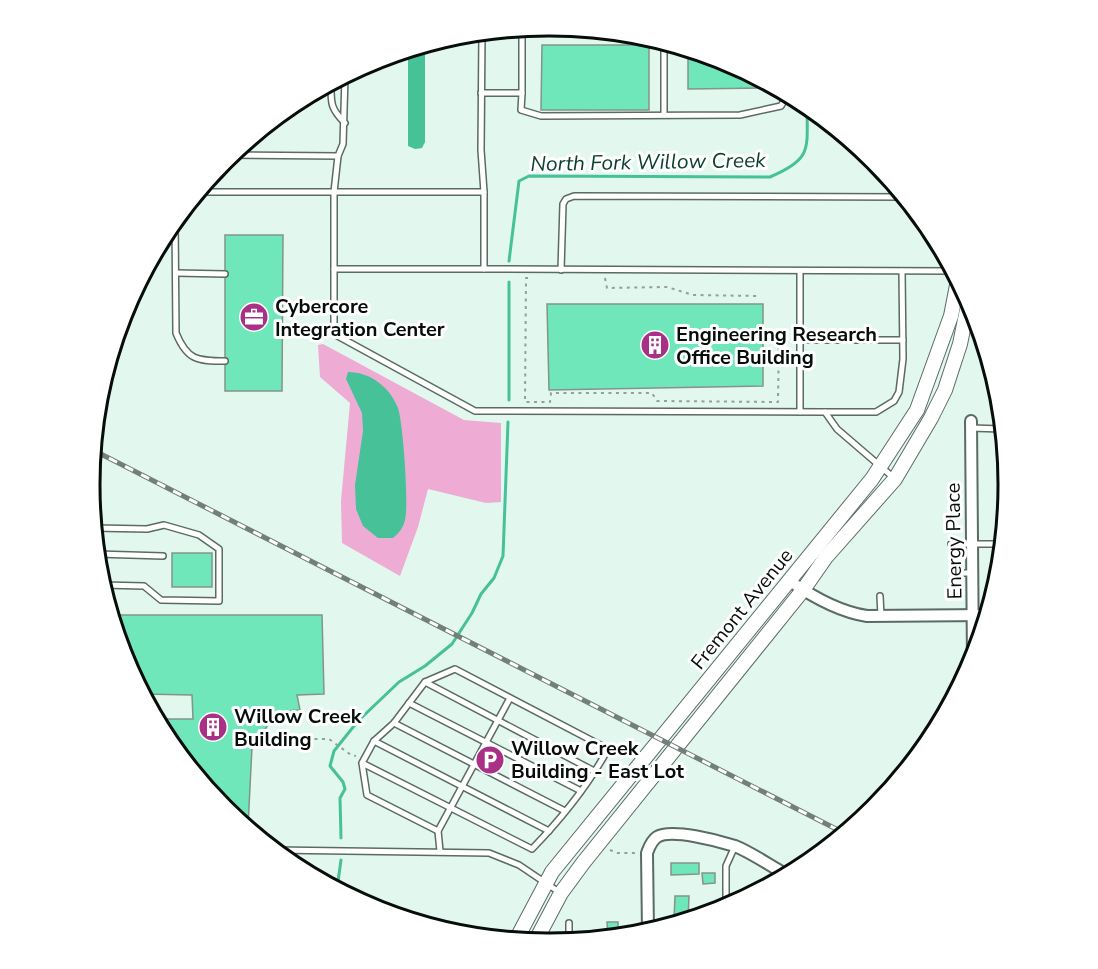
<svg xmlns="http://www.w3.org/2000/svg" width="1098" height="969" font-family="'Nunito Sans',sans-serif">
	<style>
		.green { fill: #eeacd5 }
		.water { fill: #46c198 }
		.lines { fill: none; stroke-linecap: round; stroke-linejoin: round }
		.stream { stroke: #46c198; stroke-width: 3 }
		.building { fill: #70e7bb; stroke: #82948c; stroke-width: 1.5 }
		.service-casing { stroke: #5a6b64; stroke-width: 8 }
		.minor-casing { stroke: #5a6b64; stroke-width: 14 }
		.tertiary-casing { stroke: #5a6b64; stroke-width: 16 }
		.path { stroke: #91a099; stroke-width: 2; stroke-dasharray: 3 4.5; stroke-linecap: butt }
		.service { stroke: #fff; stroke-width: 5 }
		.minor { stroke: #fff; stroke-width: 10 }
		.tertiary { stroke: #fff; stroke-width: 14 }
		.rail-casing { stroke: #73807a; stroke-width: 5 }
		.rail { stroke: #fff; stroke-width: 3; stroke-dasharray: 9; stroke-linecap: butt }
		.labels { text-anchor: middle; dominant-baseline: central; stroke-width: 6; stroke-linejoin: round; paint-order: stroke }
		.poi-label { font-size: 20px; font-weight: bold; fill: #070d0a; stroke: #fff; text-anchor: start }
		.street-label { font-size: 20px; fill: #070d0a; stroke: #fff }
		.water-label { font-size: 21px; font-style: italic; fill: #0c4130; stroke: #fff }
		.rim { fill: none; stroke: #070d0a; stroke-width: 3 }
	</style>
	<rect width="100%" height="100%" fill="#e2f7ee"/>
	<path class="green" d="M 323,344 L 464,420 L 501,423 L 501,502 L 486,503 L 428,489 L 418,527 L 400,576 L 342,543 L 341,501 L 350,403 L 320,377 L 318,345 Z"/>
	<g class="water">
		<path d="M 425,45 L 425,142 L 422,148 L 415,149 L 408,146 L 408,50 Z"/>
		<path d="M 348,372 C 370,372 390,387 398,408 C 403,423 409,504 405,520 C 403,528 399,533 393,538 L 378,538 L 363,526 L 356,509 L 355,485 L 363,431 L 362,413 L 346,379 Z"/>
	</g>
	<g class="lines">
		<g class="stream">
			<path d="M 509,261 L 519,181 L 529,176 L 770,177 C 813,159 807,149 807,106"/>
			<path d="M 509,400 L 509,282"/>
			<path d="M 341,838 L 340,798 L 345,789 L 343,782 L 330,766 L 334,751 L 358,721 L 399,682 L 425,666 L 452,644 L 472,613 L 481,594 L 494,578 L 503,556 L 508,422"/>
			<path d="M 337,889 L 341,860"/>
		</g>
	</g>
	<g class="building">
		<path d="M 542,45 L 649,45 L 649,110 L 541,110 Z"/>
		<path d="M 688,49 L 725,61 L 771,85 L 771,88 L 688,89 Z"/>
		<path d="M 225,235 L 283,235 L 282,391 L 225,391 Z"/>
		<path d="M 547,304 L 763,304 L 763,386 L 549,390 Z"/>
		<rect x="172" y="553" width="40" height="34"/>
		<path d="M 111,615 L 322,615 L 324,694 L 297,695 L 300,710 L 286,711 L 270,721 L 263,733 L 263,747 L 252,747 L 248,827 L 224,809 L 167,739 L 157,719 L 193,719 L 192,695 L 143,694 L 125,660 Z"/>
		<path d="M 671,863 L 699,863 L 699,874 L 671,875 Z"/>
		<path d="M 702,873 L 715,873 L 715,883 L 703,884 Z"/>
		<path d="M 675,896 L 689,896 L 688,920 L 674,919 Z"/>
		<path d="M 607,922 L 618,922 L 618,937 L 608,938 Z"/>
		<path d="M 591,932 L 604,932 L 604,938 L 591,939 Z"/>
	</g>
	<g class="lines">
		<g class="service-casing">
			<g id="service">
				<path d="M 532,27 L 566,27"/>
				<path d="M 482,32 L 481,150 L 484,192"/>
				<path d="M 664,42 L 664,115"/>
				<path d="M 331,83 C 331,103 330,108 345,123"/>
				<path d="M 481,93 L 522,93 L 522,28"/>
				<path d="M 522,93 L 521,110 L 541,116 L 740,115 L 781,106 L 788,94"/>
				<path d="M 230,155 L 338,156 L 343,144 L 345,76"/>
				<path d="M 198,192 L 334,192 L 338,156"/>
				<path d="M 175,220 L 176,333 C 187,360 197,361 225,361"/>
				<path d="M 334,269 L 484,269"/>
				<path d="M 561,270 L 563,204 L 566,199 L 574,196 L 904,197"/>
				<path d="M 176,273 L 225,274"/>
				<path d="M 800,340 L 903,340"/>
				<path d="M 800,412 L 800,271"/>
				<path d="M 825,412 L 876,412 L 894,401 L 899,392 L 903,359 L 902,271"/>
				<path d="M 1001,412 L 1002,544"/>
				<path d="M 971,428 L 1002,429"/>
				<path d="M 894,478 L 837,429 L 825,412 L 475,411 L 334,334 L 334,192 L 484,192 L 484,269 L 953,271"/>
				<path d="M 94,528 L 147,529 L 164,525 L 199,535 L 219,549 L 219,601 L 161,600 L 144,586 L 102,585"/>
				<path d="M 951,544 L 1002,544 L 1001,560"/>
				<path d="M 97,554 L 163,556"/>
				<path d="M 955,573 L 972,573"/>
				<path d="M 880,596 L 881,616"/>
				<path d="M 425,682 L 596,772"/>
				<path d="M 409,703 L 581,791"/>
				<path d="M 394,723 L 565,811"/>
				<path d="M 374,741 L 549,831"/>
				<path d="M 362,763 L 532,849 C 561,819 588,786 608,749 L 455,669 L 425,682 L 394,723 L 374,741 L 362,763 L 367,795 L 438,831"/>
				<path d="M 274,850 L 489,853 L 519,865 L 559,892"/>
				<path d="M 440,851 L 438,831 L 510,698"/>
				<path d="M 726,908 L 726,866 L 735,846"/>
				<path d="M 569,923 L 569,942"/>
			</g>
		</g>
		<g class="minor-casing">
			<g id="minor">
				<path d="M 971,421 L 973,661"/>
				<path d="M 790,581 C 813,597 840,612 867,616 L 987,615"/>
				<path d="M 648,932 L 647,853 C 649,848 651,841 657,837 C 671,828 719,841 735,846 C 750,852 766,863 780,871 L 785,876"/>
			</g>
		</g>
		<g class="tertiary-casing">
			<g id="tertiary">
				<path d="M 516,940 L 552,872 L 872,479 L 917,410 L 951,316 L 958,280"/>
				<path d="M 535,942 L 561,893 L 583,863 L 803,590 L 826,557 L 895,479 L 931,418 L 945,390 L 960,344 L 969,300"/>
			</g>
		</g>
		<g class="path">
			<path d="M 528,278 L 526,278 L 525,402 L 550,402 L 551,393 L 652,393 L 657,401 L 778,402 L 779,334 L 794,334"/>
			<path d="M 605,278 L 607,288 L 667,287 L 693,295 L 757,296"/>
			<path d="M 307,739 L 329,739 L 351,755 L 356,756"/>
			<path d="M 610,850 L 617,853 L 634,853 L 634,855"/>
		</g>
		<use href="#service" class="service"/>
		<use href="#minor" class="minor"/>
		<use href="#tertiary" class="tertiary"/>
		<g class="rail-casing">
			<path id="rail" d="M 93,450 L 844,833"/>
		</g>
		<use href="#rail" class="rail"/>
	</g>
	<defs>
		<g id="office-disc" transform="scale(1.5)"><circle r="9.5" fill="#a83086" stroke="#fff"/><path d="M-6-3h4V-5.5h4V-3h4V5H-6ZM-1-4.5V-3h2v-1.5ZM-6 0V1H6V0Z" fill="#fff"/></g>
		<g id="building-disc" transform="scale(1.5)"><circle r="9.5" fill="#a83086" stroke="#fff"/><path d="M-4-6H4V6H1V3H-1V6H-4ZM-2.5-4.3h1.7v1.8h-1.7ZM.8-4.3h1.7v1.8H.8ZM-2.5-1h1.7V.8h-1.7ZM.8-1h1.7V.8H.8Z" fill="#fff"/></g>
		<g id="parking-disc" transform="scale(1.5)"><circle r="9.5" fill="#a83086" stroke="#fff"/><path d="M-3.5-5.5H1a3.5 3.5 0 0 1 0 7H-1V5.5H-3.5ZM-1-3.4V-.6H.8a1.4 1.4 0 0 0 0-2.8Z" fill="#fff"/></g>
	</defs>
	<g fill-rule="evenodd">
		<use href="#office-disc" x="254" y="317"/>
		<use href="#building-disc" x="655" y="345"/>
		<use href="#building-disc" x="213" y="727"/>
		<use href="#parking-disc" x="490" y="760"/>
	</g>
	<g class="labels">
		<g class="poi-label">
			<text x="275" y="306">Cybercore<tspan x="275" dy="23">Integration Center</tspan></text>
			<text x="676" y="334">Engineering Research<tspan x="676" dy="23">Office Building</tspan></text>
			<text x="234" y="716">Willow Creek<tspan x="234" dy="23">Building</tspan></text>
			<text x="511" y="748">Willow Creek<tspan x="511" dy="23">Building - East Lot</tspan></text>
		</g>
		<g class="street-label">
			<text transform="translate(954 541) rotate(-91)">Energy Place</text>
			<text transform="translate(742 609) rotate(-51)">Fremont Avenue</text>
		</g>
		<g class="water-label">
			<text transform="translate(648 162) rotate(-1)">North Fork Willow Creek</text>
		</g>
	</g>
	<path d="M0 0H1098V969H0ZM548 36H550A448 448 0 0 1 998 484V485A448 448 0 0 1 550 933H548A448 448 0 0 1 100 485V484A448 448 0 0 1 548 36Z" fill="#fff" fill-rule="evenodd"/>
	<path class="rim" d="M548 36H550A448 448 0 0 1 998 484V485A448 448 0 0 1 550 933H548A448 448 0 0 1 100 485V484A448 448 0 0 1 548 36Z"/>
</svg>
